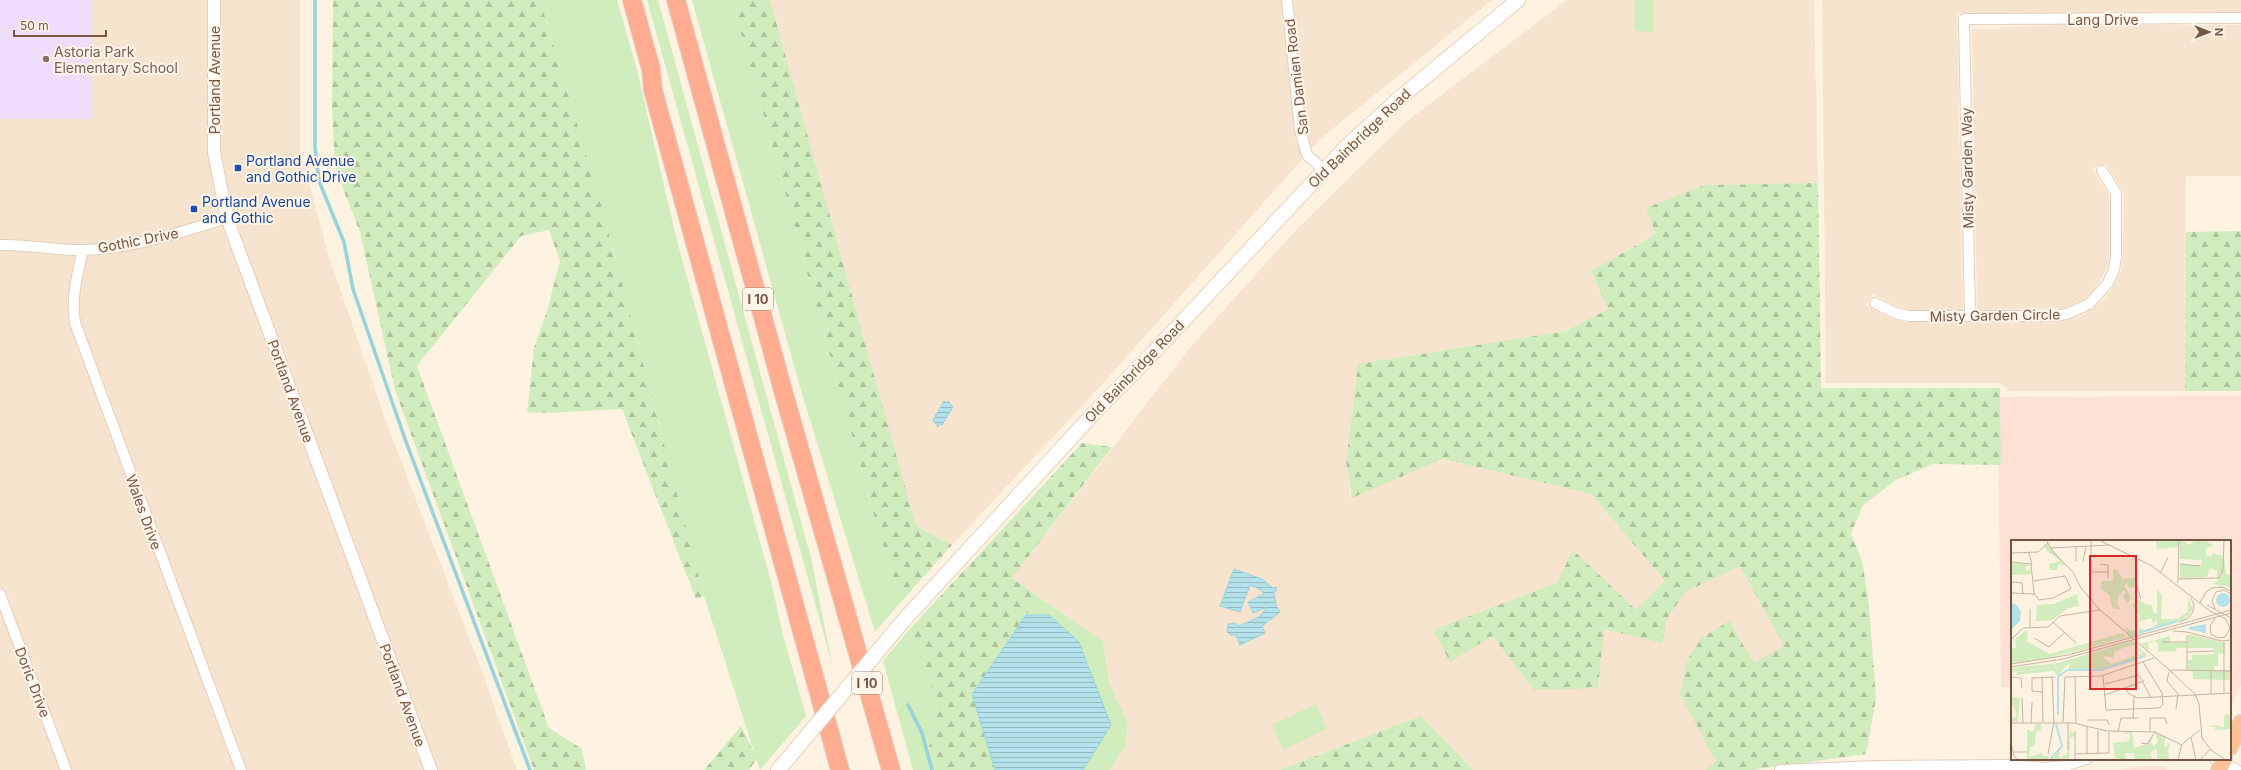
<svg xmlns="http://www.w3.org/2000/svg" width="2241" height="770" font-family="Inter,sans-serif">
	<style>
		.residential { fill: #f7e4ce }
		.commercial { fill: #ffe0d4 }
		.education { fill: #efddfb }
		.green { fill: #d1edbd }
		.forest { fill: url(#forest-firs) }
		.water { fill: url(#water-rules); stroke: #98d3dd }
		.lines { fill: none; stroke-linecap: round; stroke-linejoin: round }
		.stream { stroke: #98d3dd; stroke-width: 3.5 }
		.minor-casing { stroke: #e3cebb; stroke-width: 12 }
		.tertiary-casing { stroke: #e3cebb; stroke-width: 14 }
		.secondary-casing { stroke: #ebd1bb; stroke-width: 16 }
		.trunk-casing { stroke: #dfd6d2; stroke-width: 18 }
		.motorway-casing { stroke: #dfd6d2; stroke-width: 20 }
		.minor { stroke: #fff; stroke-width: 10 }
		.tertiary { stroke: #fff; stroke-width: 12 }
		.secondary { stroke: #fff; stroke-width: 14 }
		.trunk { stroke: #ffc294; stroke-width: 16 }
		.motorway { stroke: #ffac91; stroke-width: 18 }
		.secondary-bridge-casing { stroke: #ebd1bb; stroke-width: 16; stroke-linecap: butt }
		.secondary-bridge { stroke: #fff; stroke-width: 14 }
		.education-dot { fill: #8d6e63; stroke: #fff6e9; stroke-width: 1.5 }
		.transit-dot { fill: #1a4fb4; stroke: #fff6e9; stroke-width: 1.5 }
		.labels { text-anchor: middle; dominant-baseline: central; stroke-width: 4; stroke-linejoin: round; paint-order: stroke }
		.shield { fill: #fff6e9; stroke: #a08676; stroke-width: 1 }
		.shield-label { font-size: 13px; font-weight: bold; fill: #785645 }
		.street-label { font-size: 14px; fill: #785645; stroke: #fff6e9 }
		.education-label { font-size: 14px; fill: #785e54; stroke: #fff6e9; text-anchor: start }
		.transit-label { font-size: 14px; fill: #164399; stroke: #fff6e9; text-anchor: start }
		.inset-river { fill: none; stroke: #b3e2ea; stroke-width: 2 }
		.inset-road { fill: none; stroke: #c8b4a2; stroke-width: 1 }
		.view { fill: #d62828; fill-opacity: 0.15; stroke: #d62828; stroke-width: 2 }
		.inset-edge { fill: none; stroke: #785645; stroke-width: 2 }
	</style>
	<defs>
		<pattern id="forest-firs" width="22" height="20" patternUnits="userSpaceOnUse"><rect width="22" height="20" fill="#d1edbd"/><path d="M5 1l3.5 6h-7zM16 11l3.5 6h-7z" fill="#aec39b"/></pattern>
		<pattern id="water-rules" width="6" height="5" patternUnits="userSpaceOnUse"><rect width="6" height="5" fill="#b3e2ea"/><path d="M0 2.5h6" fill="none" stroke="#96babf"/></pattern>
	</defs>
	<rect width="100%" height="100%" fill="#fef2e0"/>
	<g class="residential">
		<path d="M 92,0 L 300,0 L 300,150 L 329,257 L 385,419 L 481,669 L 517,770 L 0,770 L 0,119 L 92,119 Z"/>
		<path d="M 770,0 L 1492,0 L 1320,139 L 1097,390 L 952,545 L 916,526 Z"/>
		<path d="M 1567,0 L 1814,0 L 1818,183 L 1704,185 L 1646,208 L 1656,234 L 1591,271 L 1608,309 L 1566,331 L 1358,364 L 1346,462 L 1351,498 L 1443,459 L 1591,494 L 1666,581 L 1740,566 L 1785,646 L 1720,770 L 1473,770 L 1421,716 L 1279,770 L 1110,770 L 1125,746 L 1128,724 L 1109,682 L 1103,641 L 1012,578 L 1192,345 L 1296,230 L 1407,121 Z"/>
		<path d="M 1822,0 L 2241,0 L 2241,12 L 1957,13 L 1963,310 L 1910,310 L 1897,307 L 1873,294 L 1865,305 L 1891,318 L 1907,322 L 2068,320 L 2083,315 L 2104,299 L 2114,286 L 2121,271 L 2123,256 L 2124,193 L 2105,163 L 2092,169 L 2109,195 L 2109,256 L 2107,268 L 2093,291 L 2084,299 L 2065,308 L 1977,310 L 1972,29 L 2062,25 L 2241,25 L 2241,176 L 2186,176 L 2185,391 L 2007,391 L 2007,388 L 2000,383 L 1826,383 Z"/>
	</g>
	<g class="commercial">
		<path d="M 2241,396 L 2241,684 L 2230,708 L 2230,541 L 2012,541 L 2012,687 L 2001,687 L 1998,397 Z"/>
		<path d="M 2145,766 L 2166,767 L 2166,770 L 2119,770 Z"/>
	</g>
	<rect class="education" x="0" y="0" width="92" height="119"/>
	<g class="green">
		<path d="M 540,0 L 617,0 L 636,66 L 677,241 L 770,578 L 784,639 L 806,716 L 760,770 L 704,596 L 603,211 Z"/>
		<path d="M 647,0 L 658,0 L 811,558 L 833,668 Z"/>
		<path d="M 692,0 L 732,0 L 878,530 L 901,602 L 875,632 L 800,387 Z"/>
		<path d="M 1634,0 L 1654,0 L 1654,32 L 1634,31 Z"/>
		<path d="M 1042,599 L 1103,641 L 1109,682 L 1128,724 L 1125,746 L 1110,770 L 1083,770 L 1095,752 L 1097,693 L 1089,665 L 1079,642 L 1049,615 L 1026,615 Z"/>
		<path d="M 909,630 L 926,669 L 938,709 L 928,751 L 933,770 L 913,770 L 883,661 Z"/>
		<path d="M 1316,704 L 1327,729 L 1283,750 L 1272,725 Z"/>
	</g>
	<g class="forest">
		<path d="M 333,0 L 540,0 L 603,211 L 704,596 L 696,599 L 622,409 L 545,413 L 527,412 L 534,348 L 547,311 L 560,261 L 549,230 L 521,236 L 417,366 L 549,728 L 582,749 L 586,770 L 534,770 L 395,390 L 360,232 L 335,168 L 332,109 Z"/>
		<path d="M 732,0 L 770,0 L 916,526 L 952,545 L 901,602 L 878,530 Z"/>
		<path d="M 1818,183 L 1821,388 L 2000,388 L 2001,465 L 1933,464 L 1896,480 L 1863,505 L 1851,534 L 1862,560 L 1869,605 L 1876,699 L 1866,754 L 1751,770 L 1705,770 L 1716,762 L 1680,694 L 1687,660 L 1702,638 L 1729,621 L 1754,663 L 1784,646 L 1740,566 L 1685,592 L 1667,619 L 1662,643 L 1604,629 L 1598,688 L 1534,690 L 1492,636 L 1450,662 L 1433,630 L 1557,583 L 1573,550 L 1636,610 L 1665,581 L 1591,494 L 1443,459 L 1352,498 L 1346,462 L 1358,364 L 1566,331 L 1608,309 L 1591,271 L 1656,234 L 1646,208 L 1704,185 Z"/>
		<path d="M 2241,231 L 2241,391 L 2185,391 L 2186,232 Z"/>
		<path d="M 1082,443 L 1112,447 L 1012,578 L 1042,599 L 1026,615 L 972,694 L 995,770 L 933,770 L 928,751 L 938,709 L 926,669 L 909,630 Z"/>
		<path d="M 1421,716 L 1473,770 L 1279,770 Z"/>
		<path d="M 741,726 L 757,758 L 749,770 L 704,770 Z"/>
	</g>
	<g class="water">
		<path d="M 944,401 L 947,403 L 948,401 L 953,407 L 942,425 L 939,424 L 938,427 L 933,420 Z"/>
		<path d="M 1234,569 L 1262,579 L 1273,588 L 1276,587 L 1277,590 L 1274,592 L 1276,605 L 1280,612 L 1262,626 L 1265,633 L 1240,645 L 1236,635 L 1231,635 L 1227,632 L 1228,624 L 1235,623 L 1239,626 L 1259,617 L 1267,607 L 1253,613 L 1248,602 L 1264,594 L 1261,590 L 1250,585 L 1240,612 L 1220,606 Z"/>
		<path d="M 1026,615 L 1049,615 L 1079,642 L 1111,725 L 1083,770 L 995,770 L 972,694 Z"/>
	</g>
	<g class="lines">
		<g class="stream">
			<path d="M 315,0 L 315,147 L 319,181 L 344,242 L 353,289 L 405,439 L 530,770"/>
			<path d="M 908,705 L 922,733 L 932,770"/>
		</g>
		<g class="minor-casing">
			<g id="minor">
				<path d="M 1287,0 L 1300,130 L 1307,155 L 1324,170"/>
				<path d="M 0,245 C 28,244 57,251 85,250 C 134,248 181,232 227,218"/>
				<path d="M 83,250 C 77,276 71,297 75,323 L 241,770"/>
				<path d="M 1875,303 L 1895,313 L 1909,316 L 2055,316 L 2067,314 L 2089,304 L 2108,283 L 2114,270 L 2116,256 L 2116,193 L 2102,171"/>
				<path d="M 1970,316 L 1964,19 L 2241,18"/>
				<path d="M 0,594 L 66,770"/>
				<path d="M 2215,759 L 2237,770"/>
				<path d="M 1780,770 L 1875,766 L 2011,765 L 2046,768 L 2065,766 L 2087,759"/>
			</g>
		</g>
		<g class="tertiary-casing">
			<path id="tertiary" d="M 214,0 L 214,152 L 227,218 L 431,770"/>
		</g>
		<g class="secondary-casing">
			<g id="secondary">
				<path d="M 904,620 L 1094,413 L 1151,355 L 1347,146 L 1401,97 L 1518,0"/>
				<path d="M 778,770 L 791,755"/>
			</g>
		</g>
		<g class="trunk-casing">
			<g id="trunk">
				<path d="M 2230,747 L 2241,723"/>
				<path d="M 2219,770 L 2224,759"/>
			</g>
		</g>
		<g class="motorway-casing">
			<g id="motorway">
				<path d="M 632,0 L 651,69 L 653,90 L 840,770"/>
				<path d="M 676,0 L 784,394 L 891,770"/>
			</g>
		</g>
		<use href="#minor" class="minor"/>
		<use href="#tertiary" class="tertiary"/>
		<use href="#secondary" class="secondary"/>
		<use href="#trunk" class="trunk"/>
		<use href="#motorway" class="motorway"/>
		<g class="secondary-bridge-casing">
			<path id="secondary-bridge" d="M 791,755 L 904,620"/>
		</g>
		<use href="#secondary-bridge" class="secondary-bridge"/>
	</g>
	<circle class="education-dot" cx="46" cy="59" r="4"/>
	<g class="transit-dot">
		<rect x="234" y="164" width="8" height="8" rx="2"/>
		<rect x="190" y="205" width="8" height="8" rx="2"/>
	</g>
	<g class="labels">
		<g class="shield">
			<rect x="743" y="288" width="30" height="22" rx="3"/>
			<rect x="852" y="672" width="30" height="22" rx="3"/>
		</g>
		<g class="shield-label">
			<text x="758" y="299">I 10</text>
			<text x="867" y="683">I 10</text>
		</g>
		<g class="street-label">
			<text x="2103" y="19">Lang Drive</text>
			<text transform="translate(1296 77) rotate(-97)">San Damien Road</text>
			<text transform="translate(214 80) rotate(-90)">Portland Avenue</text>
			<text transform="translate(1359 138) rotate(-44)">Old Bainbridge Road</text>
			<text transform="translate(1967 168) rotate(-91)">Misty Garden Way</text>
			<text transform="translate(138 240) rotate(-11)">Gothic Drive</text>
			<text transform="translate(1995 315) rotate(-1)">Misty Garden Circle</text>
			<text transform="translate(1134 371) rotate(-46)">Old Bainbridge Road</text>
			<text transform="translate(291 391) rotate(70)">Portland Avenue</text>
			<text transform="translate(144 512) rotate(70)">Wales Drive</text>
			<text transform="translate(33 682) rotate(69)">Doric Drive</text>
			<text transform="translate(403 695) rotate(70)">Portland Avenue</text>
		</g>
		<g class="education-label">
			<text x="54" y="51">Astoria Park<tspan x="54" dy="16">Elementary School</tspan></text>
		</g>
		<g class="transit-label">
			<text x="246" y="160">Portland Avenue<tspan x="246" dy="16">and Gothic Drive</tspan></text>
			<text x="202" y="201">Portland Avenue<tspan x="202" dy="16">and Gothic</tspan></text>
		</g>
	</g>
	<g transform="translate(2011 540)">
		<rect width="220" height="220" fill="#fef2e0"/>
		<path d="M 175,74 L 174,80 L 118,97 L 116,95 L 161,82 ZM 115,96 L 116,97 L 63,112 L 30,119 L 0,123 L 0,119 L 9,118 L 11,122 L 40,117 ZM 121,101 L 125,104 L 57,125 L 0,132 L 0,128 L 47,123 Z" fill="#d1edbd"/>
		<path d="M 145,0 L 168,0 L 168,7 L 146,9 ZM 169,0 L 179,5 L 184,0 L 192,0 L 203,5 L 195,8 L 195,16 L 201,16 L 201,13 L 212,16 L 212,32 L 206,39 L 206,31 L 199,28 L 196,37 L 169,39 L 169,25 L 190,25 L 191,20 L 169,19 ZM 37,4 L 55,25 L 47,25 L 46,30 L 33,30 L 39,29 L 38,24 L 49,21 L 35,10 L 33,6 ZM 213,16 L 215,34 L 220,35 L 220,47 L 203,44 L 212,33 ZM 7,23 L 19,25 L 15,27 L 15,32 L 19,29 L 21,34 L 0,35 L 0,24 ZM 102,30 L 107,30 L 111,39 L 124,38 L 127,52 L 124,47 L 117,48 L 117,43 L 113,45 L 120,58 L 116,64 L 112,56 L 115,52 L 113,50 L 108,55 L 106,63 L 109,69 L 106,69 L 101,68 L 99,56 L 90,48 L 90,41 L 102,41 ZM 146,48 L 151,56 L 150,79 L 167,79 L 177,71 L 177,56 L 182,70 L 175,78 L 175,75 L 161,82 L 140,89 L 146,84 ZM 66,54 L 68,66 L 57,68 L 41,80 L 25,81 L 26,65 L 43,64 ZM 126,60 L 141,66 L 142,73 L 146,74 L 145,81 L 142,83 L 140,78 L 130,81 L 127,83 L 128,88 L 135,91 L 116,95 L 115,87 L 120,91 L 129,89 L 125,83 L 129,77 L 121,65 ZM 16,90 L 17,102 L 38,114 L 111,93 L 115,96 L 40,117 L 10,122 L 9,118 L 0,119 L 0,109 L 5,108 L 4,99 ZM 177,94 L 214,103 L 213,113 L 207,114 L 207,126 L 203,126 L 203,130 L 219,130 L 219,140 L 182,139 L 182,132 L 177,130 L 177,120 L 181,120 L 181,115 L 203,114 L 203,108 L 177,108 ZM 159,96 L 159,103 L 175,103 L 175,108 L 166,108 L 165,111 L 147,112 L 147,104 L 144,101 L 137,103 L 138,110 L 129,104 ZM 124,104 L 136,115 L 89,129 L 57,129 L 60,123 L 114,107 L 103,112 L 103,118 L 94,116 L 93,118 L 101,124 L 131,113 L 122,105 ZM 56,125 L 47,136 L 42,131 L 5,135 L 6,132 ZM 0,157 L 9,158 L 7,181 L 0,182 L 0,177 L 4,177 L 5,174 L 3,167 L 0,165 ZM 216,174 L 220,175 L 220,189 L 204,190 L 204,187 L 197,186 L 209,185 L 209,187 L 213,187 L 213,176 ZM 25,184 L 30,184 L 30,190 L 25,192 L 24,205 L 19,208 L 18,217 L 31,213 L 33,216 L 37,216 L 38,220 L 16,220 L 16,189 L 22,192 ZM 60,184 L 60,192 L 64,193 L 64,196 L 59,198 L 58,220 L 40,220 L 49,211 L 48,218 L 56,214 ZM 121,192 L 123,208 L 136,204 L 142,196 L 140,203 L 143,206 L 147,202 L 144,193 L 155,197 L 153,206 L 155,208 L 157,203 L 159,205 L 157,210 L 158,218 L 163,220 L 146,220 L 146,209 L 144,209 L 140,212 L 141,220 L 124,220 L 122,213 L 114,213 L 115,219 L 104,220 L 102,203 L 118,201 L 119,198 L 119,194 L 107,193 Z" fill="#d1edbd"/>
		<path d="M205 60a7 7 0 1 1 14 0a7 7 0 1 1-14 0ZM 0,63 L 6,65 L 10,72 L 9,81 L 0,90 ZM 195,84 L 195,93 L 177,89 L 179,87 Z" fill="#b3e2ea"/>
		<path class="inset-river" d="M 121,95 L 166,81M 57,130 L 90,130 L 134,116M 47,175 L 47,137 L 56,130M 39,220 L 51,206 L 45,184"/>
		<path class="inset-road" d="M 35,0 L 43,13 L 62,32 L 70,48 L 88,69 L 162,133M 80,0 L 80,32 L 98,32M 88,0 L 141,26 L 199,71 L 215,79 L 219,88 L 214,97 L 207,98 L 200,94 L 199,86 L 204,78M 65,7 L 65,21M 40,8 L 98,5M 0,13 L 27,12 L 37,3M 18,13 L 21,25M 125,15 L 125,43 L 130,59M 72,21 L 75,7M 0,22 L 20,24 L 23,53 L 28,60 L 42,58 L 60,49 L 54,36 L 23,41M 89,24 L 97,25 L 97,38M 169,24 L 189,26M 150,32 L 157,17M 168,39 L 208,38 L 212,30 L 213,0M 0,42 L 11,43 L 12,54M 167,43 L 168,0M 0,53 L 24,54M 189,63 L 195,52 L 201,48 L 211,47 L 220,51M 196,65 L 220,78M 204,69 L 201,61 L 205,52 L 213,50 L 220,54M 42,82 L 65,103M 168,82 L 176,79 L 182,72 L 183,65 L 180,58M 19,87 L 19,69M 162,91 L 176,92 L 210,101 L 220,100M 23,98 L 38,107 L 54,92M 0,100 L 12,88 L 37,87 L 49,76 L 89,70M 151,102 L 176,102M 213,102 L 213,153M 176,112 L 203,111M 0,124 L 57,115 L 220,70M 0,127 L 52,119 L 220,73M 157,129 L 184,154 L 188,164 L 191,198 L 200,210 L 215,220M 160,130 L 220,131M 176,131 L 176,95M 200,131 L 200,154M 158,132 L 156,141 L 167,154 L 165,169M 92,136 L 95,170 L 148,168 L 152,164 L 151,153 L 132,122M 0,137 L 10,138 L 11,148M 64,137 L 65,183M 31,138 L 32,182M 94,144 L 128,135 L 140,158M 115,149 L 118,154 L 127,158 L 220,153M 31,152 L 21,151 L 21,138 L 44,137M 94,155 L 133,141M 11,158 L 12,183M 122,178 L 123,157M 76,180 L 96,180 L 98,185M 52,182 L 54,137 L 90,136 L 143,118M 0,183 L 62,183 L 96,191 L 144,192 L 171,205M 20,183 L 21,162M 64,191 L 64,220M 139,191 L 139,178 L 154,178 L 156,184M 107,192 L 110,178 L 127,178M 180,197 L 185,220M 0,202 L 3,216 L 7,220M 130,203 L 136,204 L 144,192M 57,210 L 57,182M 3,212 L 16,212M 37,214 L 43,182 L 41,137M 64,214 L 98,213 L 98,192M 76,214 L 76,186M 87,214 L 87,190M 167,220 L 171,204 L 189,190M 189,220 L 199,209"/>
		<path class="view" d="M 79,16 L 125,16 L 125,149 L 79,149 Z"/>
		<rect width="220" height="220" class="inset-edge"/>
	</g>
	<g transform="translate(2209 32) rotate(90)" stroke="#fff6e9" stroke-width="3" paint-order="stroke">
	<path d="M0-3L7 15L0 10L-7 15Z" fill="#785645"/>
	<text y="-6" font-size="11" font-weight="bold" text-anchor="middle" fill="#785645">N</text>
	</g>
	<path d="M14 30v6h92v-6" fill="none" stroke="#785645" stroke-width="2"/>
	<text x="20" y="30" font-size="12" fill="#785645" stroke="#fff6e9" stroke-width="3" paint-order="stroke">50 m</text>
</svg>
